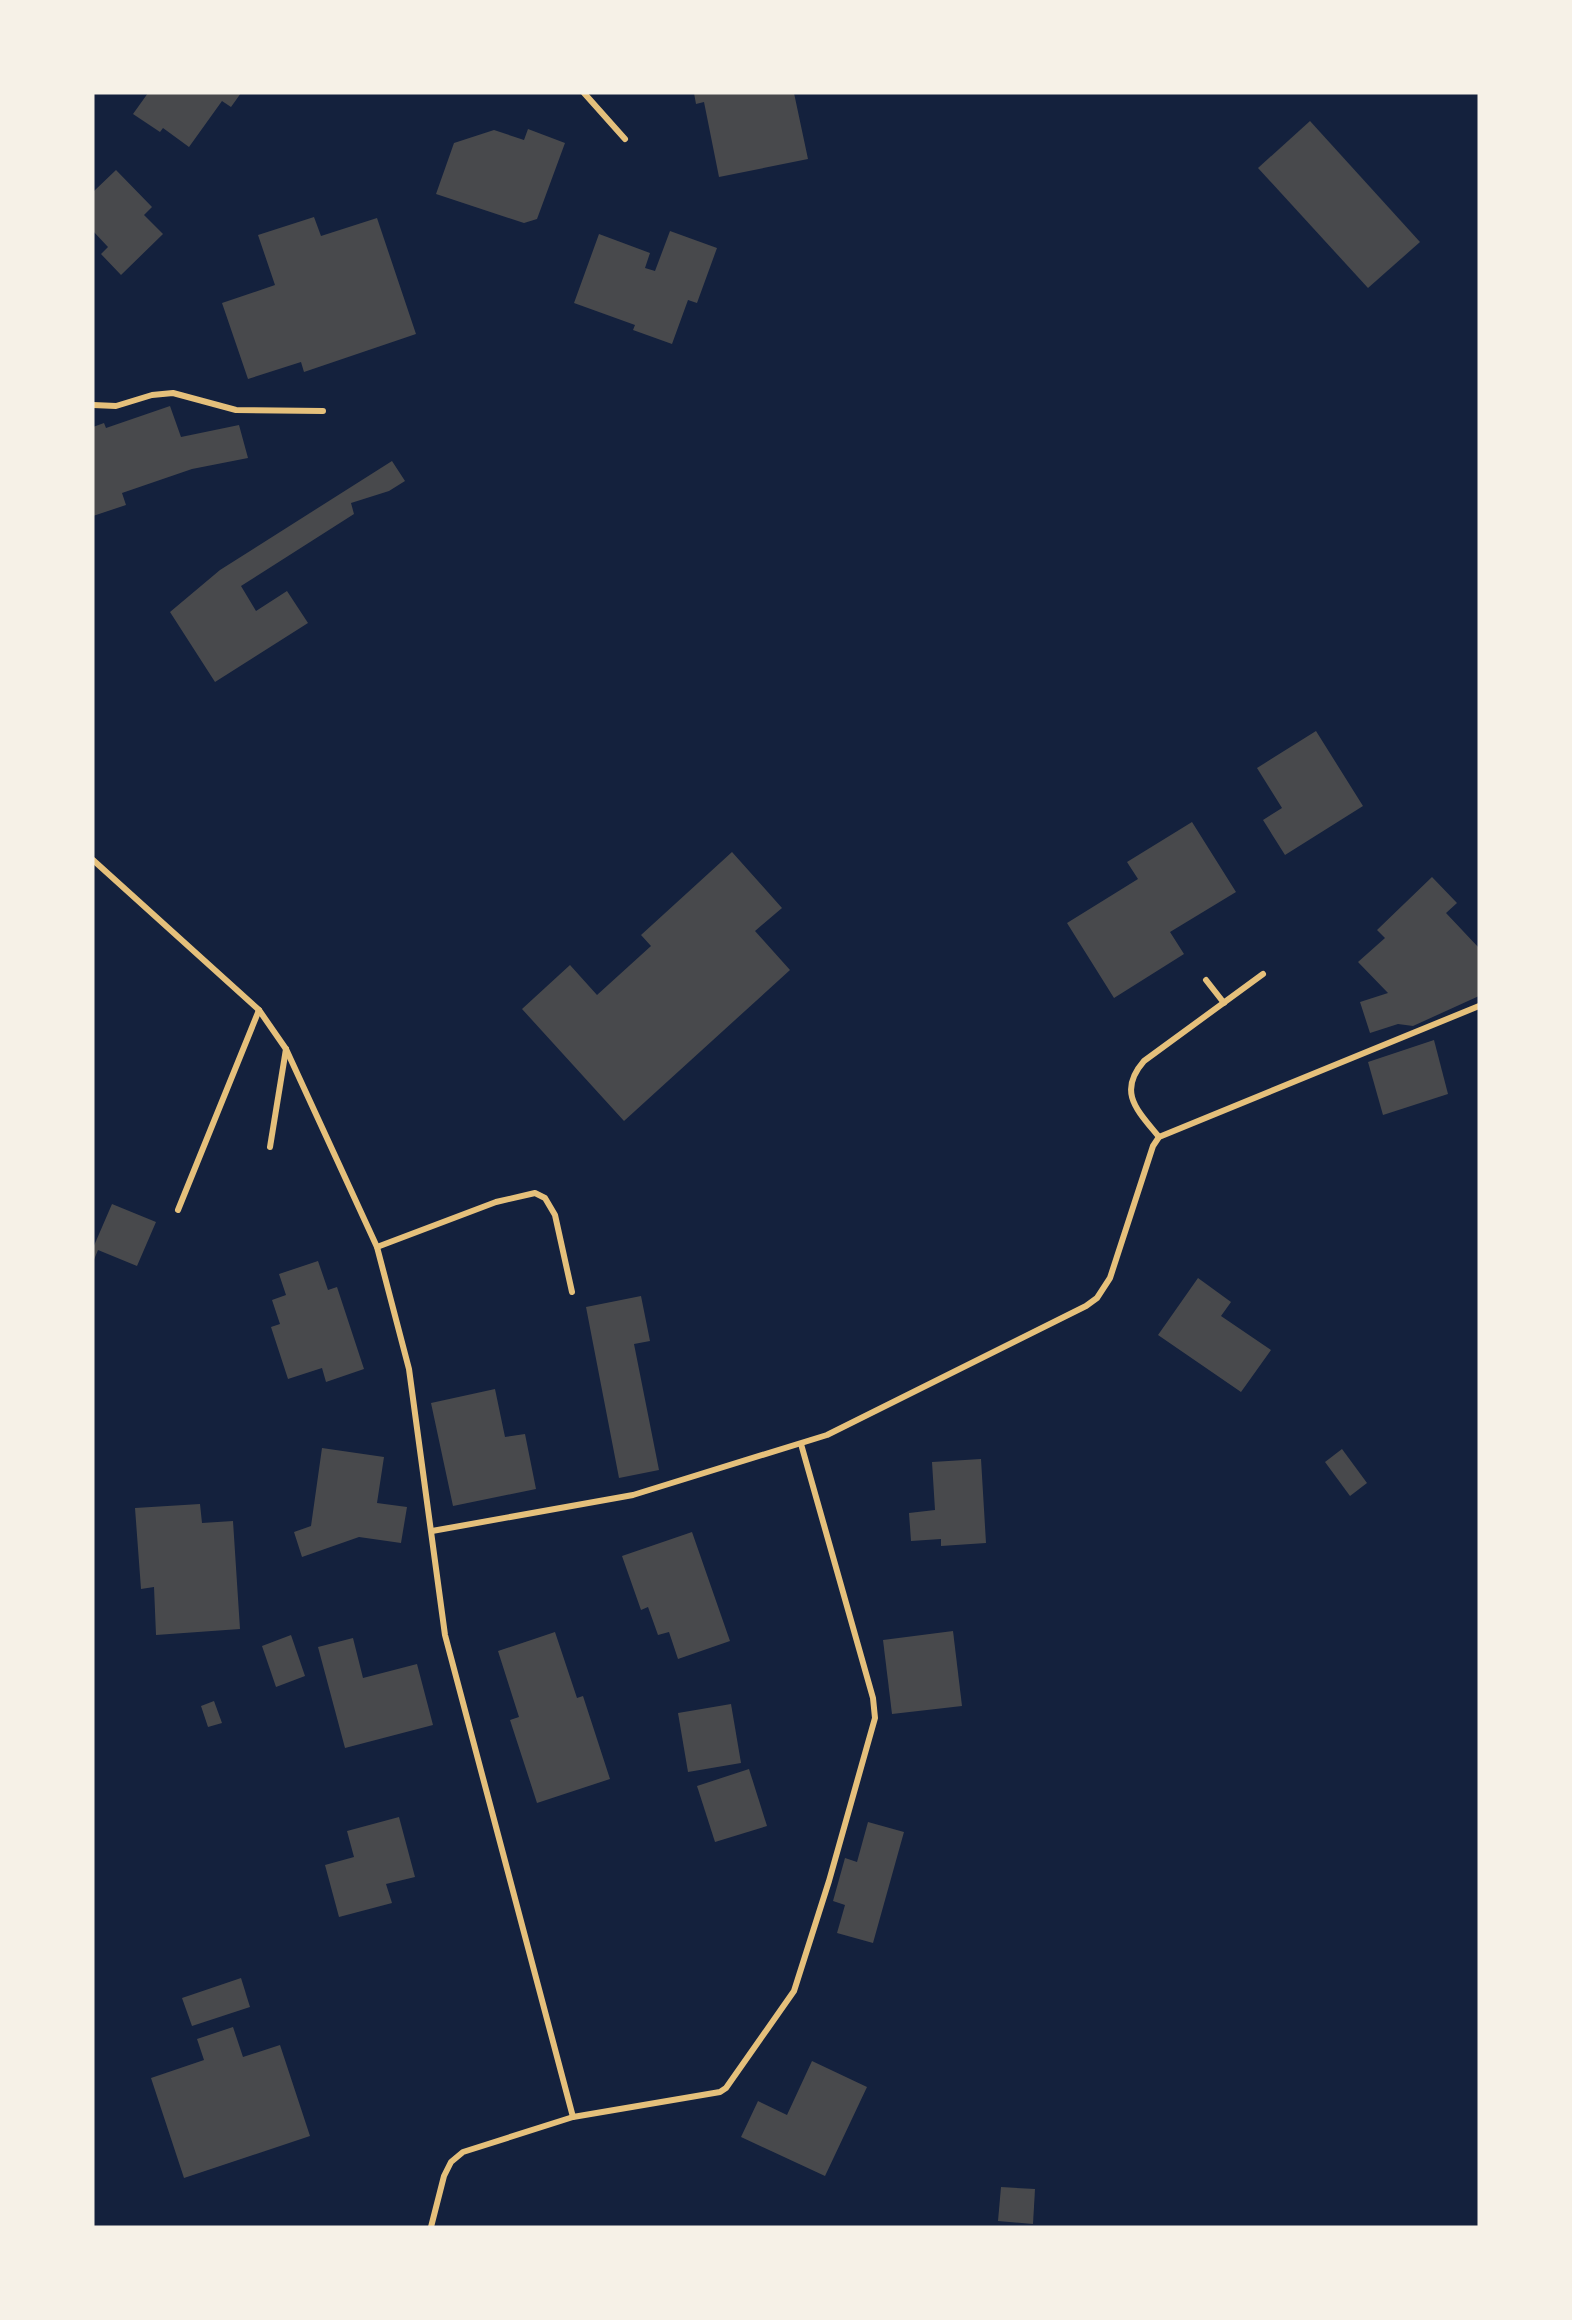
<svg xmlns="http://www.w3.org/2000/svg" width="1572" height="2320" font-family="'Source Serif 4',serif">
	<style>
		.building { fill: #48494c }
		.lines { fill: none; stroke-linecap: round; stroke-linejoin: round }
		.minor { stroke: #e5c07b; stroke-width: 6 }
	</style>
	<rect width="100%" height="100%" fill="#14213d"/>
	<g class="building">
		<path d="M 148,93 L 241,93 L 231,107 L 222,101 L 189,147 L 163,128 L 160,132 L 133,114 Z"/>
		<path d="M 694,93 L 794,93 L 808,159 L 719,177 L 704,102 L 696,104 Z"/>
		<path d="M 1310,121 L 1420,242 L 1368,288 L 1258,168 Z"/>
		<path d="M 528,129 L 565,143 L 537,219 L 524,223 L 436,194 L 454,143 L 494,130 L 524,140 Z"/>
		<path d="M 116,170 L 152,207 L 144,215 L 163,234 L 121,275 L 101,254 L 108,247 L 93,231 L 93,192 Z"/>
		<path d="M 314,217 L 321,236 L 377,218 L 416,334 L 304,372 L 301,362 L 248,379 L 222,303 L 275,285 L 258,235 Z"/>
		<path d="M 670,231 L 717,248 L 697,303 L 688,300 L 672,344 L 633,330 L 635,325 L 574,303 L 599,234 L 650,253 L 645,268 L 655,271 Z"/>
		<path d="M 170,406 L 181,437 L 239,425 L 248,458 L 192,469 L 122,493 L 126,505 L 93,516 L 93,427 L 104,423 L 106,428 Z"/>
		<path d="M 392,461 L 405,481 L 389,491 L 351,503 L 354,514 L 241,586 L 256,611 L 287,591 L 308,623 L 215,682 L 170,612 L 220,570 Z"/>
		<path d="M 1316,731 L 1363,806 L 1285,855 L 1263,820 L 1282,808 L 1257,768 Z"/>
		<path d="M 1192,822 L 1236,892 L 1170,932 L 1184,954 L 1114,998 L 1067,923 L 1138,879 L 1127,862 Z"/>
		<path d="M 732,852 L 782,908 L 755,931 L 790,970 L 624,1121 L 522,1009 L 570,965 L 597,995 L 651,946 L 641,935 Z"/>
		<path d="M 1432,877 L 1457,903 L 1446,913 L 1479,948 L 1479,996 L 1413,1026 L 1398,1024 L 1370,1033 L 1360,1002 L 1388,993 L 1358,962 L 1385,938 L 1377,930 Z"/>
		<path d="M 1434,1040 L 1448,1094 L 1383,1115 L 1368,1062 Z"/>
		<path d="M 112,1204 L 156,1222 L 137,1266 L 98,1250 L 93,1262 L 93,1248 Z"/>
		<path d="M 318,1261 L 328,1290 L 337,1287 L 364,1369 L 326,1382 L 322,1368 L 288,1379 L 271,1327 L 280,1324 L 272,1300 L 286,1295 L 279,1274 Z"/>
		<path d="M 1198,1278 L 1231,1302 L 1221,1316 L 1271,1350 L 1241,1392 L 1158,1335 Z"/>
		<path d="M 641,1296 L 650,1341 L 634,1344 L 659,1470 L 619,1478 L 586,1307 Z"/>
		<path d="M 495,1389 L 505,1437 L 525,1434 L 536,1489 L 453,1506 L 431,1403 Z"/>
		<path d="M 322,1448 L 384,1457 L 377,1503 L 407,1507 L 401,1543 L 359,1537 L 302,1557 L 294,1532 L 311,1526 Z"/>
		<path d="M 1342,1449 L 1367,1483 L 1350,1496 L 1325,1462 Z"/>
		<path d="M 981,1459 L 986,1543 L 941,1546 L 941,1539 L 911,1541 L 909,1513 L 935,1510 L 932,1462 Z"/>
		<path d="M 200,1504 L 202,1523 L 233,1521 L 240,1629 L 156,1635 L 154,1587 L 141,1589 L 135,1508 Z"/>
		<path d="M 692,1532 L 730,1641 L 678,1659 L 669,1632 L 658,1635 L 648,1607 L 641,1610 L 622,1556 Z"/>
		<path d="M 953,1631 L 962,1706 L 892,1714 L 883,1640 Z"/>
		<path d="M 555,1632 L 577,1698 L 583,1696 L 610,1779 L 537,1803 L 510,1720 L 519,1717 L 498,1651 Z"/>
		<path d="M 291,1635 L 305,1676 L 276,1687 L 262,1646 Z"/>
		<path d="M 353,1638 L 363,1678 L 417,1664 L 433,1725 L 345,1748 L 318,1647 Z"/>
		<path d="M 214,1701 L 222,1723 L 208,1727 L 201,1706 Z"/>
		<path d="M 731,1704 L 741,1763 L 688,1772 L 678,1713 Z"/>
		<path d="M 749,1769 L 767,1826 L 715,1842 L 697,1786 Z"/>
		<path d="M 399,1817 L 415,1877 L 386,1884 L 392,1903 L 339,1917 L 325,1865 L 354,1857 L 347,1831 Z"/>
		<path d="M 868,1822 L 904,1832 L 873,1943 L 837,1933 L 845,1905 L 833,1901 L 845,1858 L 857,1862 Z"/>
		<path d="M 241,1978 L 250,2007 L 192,2026 L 182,1998 Z"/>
		<path d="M 233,2027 L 243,2057 L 280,2045 L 310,2136 L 184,2178 L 151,2078 L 204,2060 L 197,2039 Z"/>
		<path d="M 812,2061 L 867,2087 L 825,2176 L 741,2137 L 758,2101 L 787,2115 Z"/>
		<path d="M 1001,2187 L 1035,2189 L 1033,2224 L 998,2221 Z"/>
	</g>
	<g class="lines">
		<g class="minor">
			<path d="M 584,93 L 625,139"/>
			<path d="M 93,405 L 116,406 L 152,395 L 173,393 L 236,410 L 323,411"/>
			<path d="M 93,860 L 259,1010 L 286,1049 L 377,1247 L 409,1369 L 445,1635 L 573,2117 L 720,2092 L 726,2088 L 794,1991 L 829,1881 L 875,1718 L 873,1698 L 801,1444"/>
			<path d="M 1206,980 L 1224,1003"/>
			<path d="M 1159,1137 C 1137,1110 1117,1092 1144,1061 L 1263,974"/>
			<path d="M 270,1147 L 286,1049"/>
			<path d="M 178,1210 L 259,1010"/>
			<path d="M 377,1247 L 496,1202 L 535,1193 L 545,1198 L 555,1215 L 572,1292"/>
			<path d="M 432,1531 L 633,1495 L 827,1435 L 1086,1306 L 1097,1298 L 1110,1278 L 1153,1146 L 1159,1137 L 1479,1006"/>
			<path d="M 431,2227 L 444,2176 L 451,2162 L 463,2152 L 573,2117"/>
		</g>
	</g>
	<rect width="1572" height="2320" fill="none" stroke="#f6f1e7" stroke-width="189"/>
</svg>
